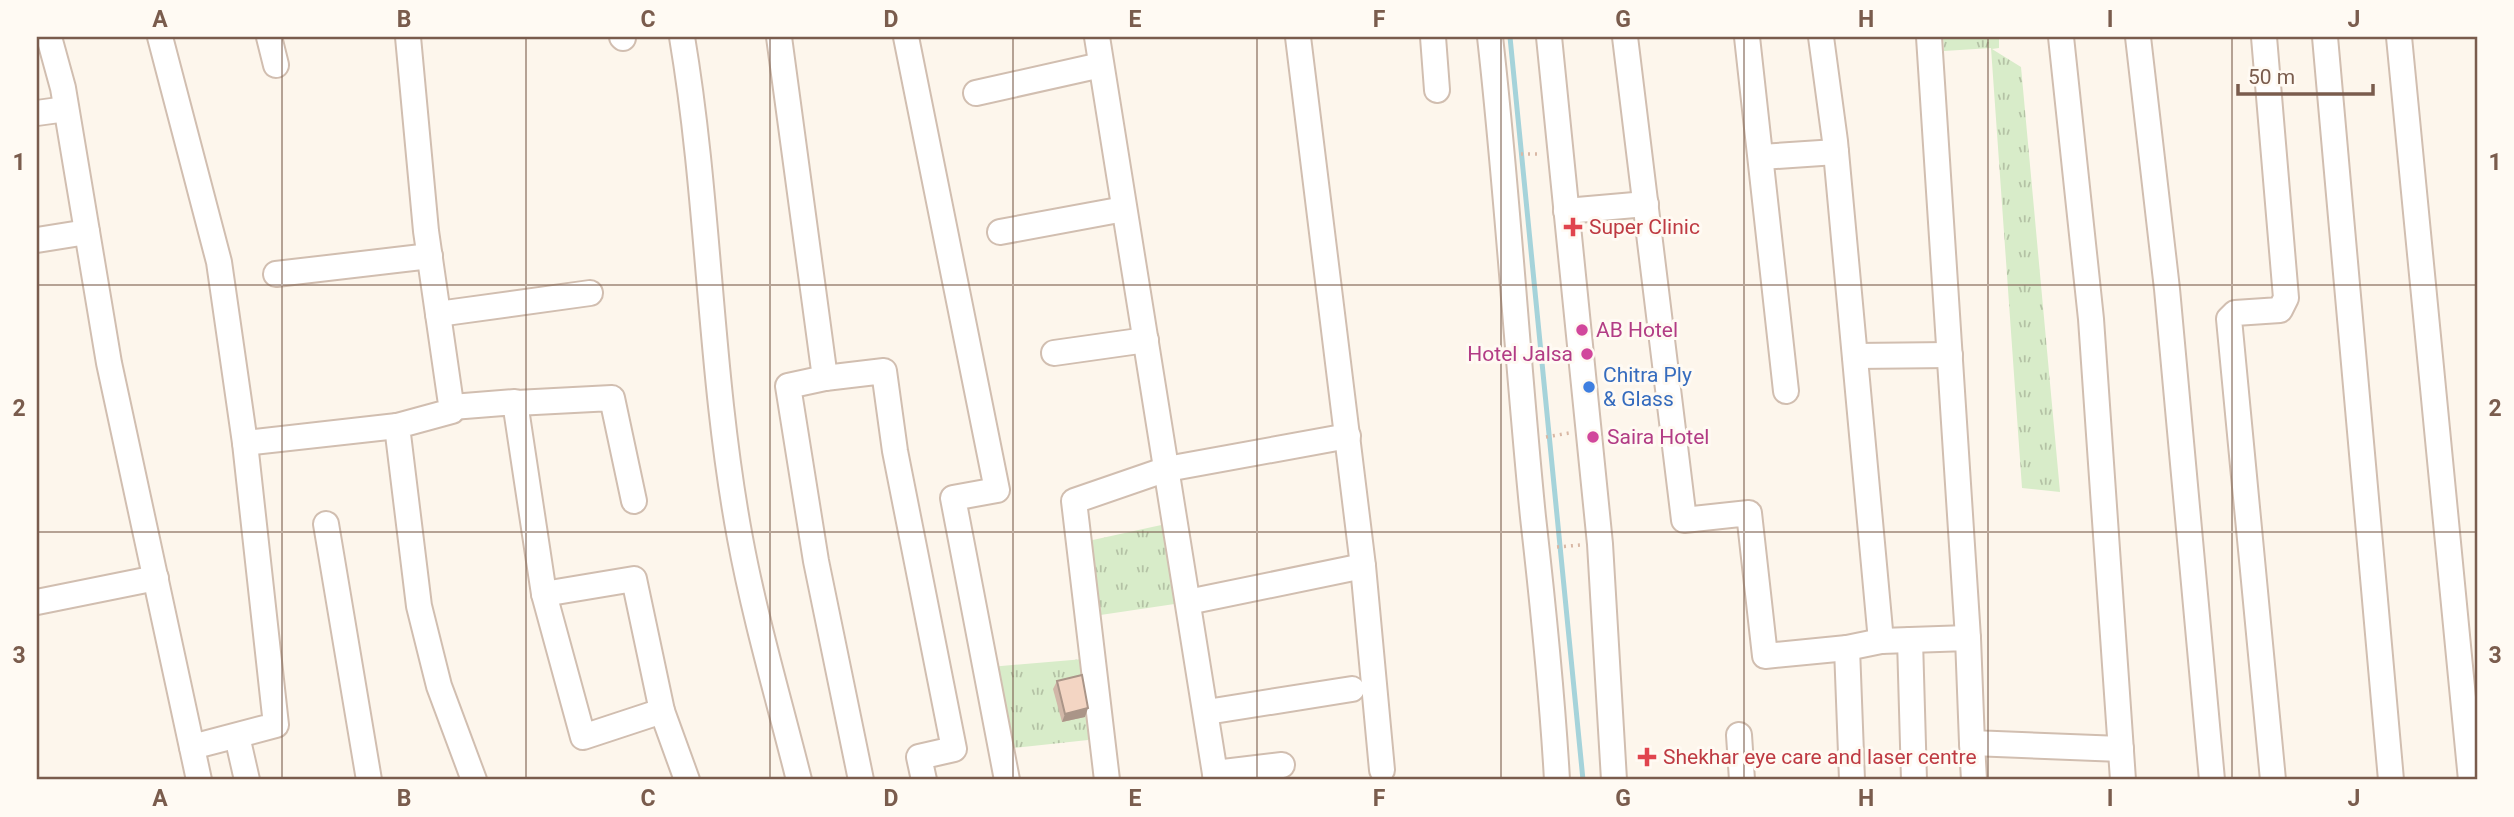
<svg xmlns="http://www.w3.org/2000/svg" width="2514" height="817" font-family="Roboto,sans-serif">
	<style>
		.grass { fill: url(#grass-tufts) }
		.lines { fill: none; stroke-linecap: round; stroke-linejoin: round }
		.stream { stroke: #a5d3da; stroke-width: 5 }
		.minor-casing { stroke: #d1beb0; stroke-width: 28 }
		.path { stroke: #d9b8a5; stroke-width: 3.5; stroke-dasharray: 2 5; stroke-linecap: butt }
		.minor { stroke: #fff; stroke-width: 24 }
		.wall { fill: #d1b7a8 }
		.shaded-wall { fill: #aa9588 }
		.building { fill: #f3d5c3; stroke: #aa9588; stroke-width: 2 }
		.grid { fill: none; stroke: #7a5c4d; stroke-width: 2; stroke-opacity: 0.55 }
		.health-dot { fill: #e0444e; stroke: #fffaf3; stroke-width: 2.5 }
		.hotel-dot { fill: #d1479c; stroke: #fffaf3; stroke-width: 2.5 }
		.shop-dot { fill: #3f7fe0; stroke: #fffaf3; stroke-width: 2.5 }
		.labels { text-anchor: middle; dominant-baseline: central; stroke-width: 6; stroke-linejoin: round; paint-order: stroke }
		.health-label { font-size: 21px; fill: #be3a42; stroke: #fffaf3; text-anchor: start }
		.hotel-label { font-size: 21px; fill: #b23c85; stroke: #fffaf3; text-anchor: start }
		.shop-label { font-size: 21px; fill: #366cbe; stroke: #fffaf3; text-anchor: start }
		.neatline { fill: none; stroke: #7a5c4d; stroke-width: 2.5 }
		.grid-label { font-size: 23px; text-anchor: middle; font-weight: bold; fill: #7a5c4d }
	</style>
	<defs>
		<pattern id="grass-tufts" width="24" height="20" patternUnits="userSpaceOnUse" patternTransform="scale(1.75)"><rect width="24" height="20" fill="#d8ecc9"/><path d="M3 7l-1-3M5 7V3M7 7l1-3M15 17l-1-3M17 17v-4M19 17l1-3" fill="none" stroke="#b4c2a5"/></pattern>
	</defs>
	<rect width="100%" height="100%" fill="#fdf6ec"/>
	<g class="grass">
		<path d="M 1943,37 L 1999,37 L 1999,48 L 1992,49 L 2021,67 L 2060,492 L 2022,488 L 1991,48 L 1944,51 Z"/>
		<path d="M 1175,522 L 1188,602 L 1087,617 L 1079,543 Z"/>
		<path d="M 1084,659 L 1095,712 L 1088,740 L 1004,749 L 990,667 Z"/>
	</g>
	<g class="lines">
		<path class="stream" d="M 1510,37 L 1583,780"/>
		<g class="minor-casing">
			<g id="minor">
				<path d="M 49,37 L 63,88 L 109,363 L 199,780"/>
				<path d="M 160,37 L 219,262 L 245,443 L 276,725 L 192,747"/>
				<path d="M 269,37 L 276,65"/>
				<path d="M 408,37 L 426,231 L 452,411 L 397,426 L 419,606 L 439,686 L 474,780"/>
				<path d="M 622,37 L 623,38"/>
				<path d="M 682,37 C 710,203 709,372 740,538 C 755,619 779,700 799,780"/>
				<path d="M 779,37 L 825,378 L 788,386 L 816,561 L 861,780"/>
				<path d="M 906,37 L 997,490 L 953,498 L 1007,780"/>
				<path d="M 1097,37 L 1216,780"/>
				<path d="M 1298,37 L 1363,566 L 1382,770"/>
				<path d="M 1433,37 L 1437,90"/>
				<path d="M 1490,37 C 1508,196 1517,357 1533,517 C 1543,605 1552,692 1557,780"/>
				<path d="M 1549,37 L 1600,544 L 1614,780"/>
				<path d="M 1625,37 L 1684,520 L 1749,513 L 1765,656 L 1847,648"/>
				<path d="M 1747,37 L 1786,391"/>
				<path d="M 1821,37 L 1835,141 L 1881,641"/>
				<path d="M 1929,37 L 1968,638"/>
				<path d="M 2061,37 L 2091,319 L 2123,780"/>
				<path d="M 2138,37 L 2167,289 L 2212,780"/>
				<path d="M 2264,37 L 2286,298 L 2280,310 L 2235,313 L 2229,319 L 2273,780"/>
				<path d="M 2325,37 L 2391,780"/>
				<path d="M 2399,37 L 2471,780"/>
				<path d="M 976,93 L 1101,65"/>
				<path d="M 37,113 L 66,109"/>
				<path d="M 1761,157 L 1836,152"/>
				<path d="M 1566,211 L 1646,204"/>
				<path d="M 1000,232 L 1124,209"/>
				<path d="M 37,240 L 87,232"/>
				<path d="M 276,274 L 430,256"/>
				<path d="M 438,314 L 590,293"/>
				<path d="M 1054,353 L 1146,340"/>
				<path d="M 1855,356 L 1950,355"/>
				<path d="M 825,378 L 884,371 L 895,451 L 954,749 L 919,757 L 924,780"/>
				<path d="M 516,403 L 612,398 L 634,501"/>
				<path d="M 452,407 L 515,402 L 544,594 L 583,737 L 662,711"/>
				<path d="M 245,443 L 397,426"/>
				<path d="M 326,524 L 369,780"/>
				<path d="M 544,594 L 634,579 L 662,711 L 687,780"/>
				<path d="M 37,602 L 156,578"/>
				<path d="M 1188,602 L 1363,566"/>
				<path d="M 1910,640 L 1914,780"/>
				<path d="M 1207,712 L 1352,689"/>
				<path d="M 1739,735 L 1742,780"/>
				<path d="M 237,736 L 247,780"/>
				<path d="M 1972,743 L 1974,780"/>
				<path d="M 1215,773 L 1282,765"/>
				<path d="M 1107,780 L 1074,501 L 1167,469 L 1348,436"/>
				<path d="M 1852,780 L 1847,648 L 1881,641 L 1968,638 L 1972,743 L 2121,749"/>
			</g>
		</g>
		<g class="path">
			<path d="M 1521,154 L 1541,154"/>
			<path d="M 1538,359 L 1562,357"/>
			<path d="M 1546,437 L 1569,433"/>
			<path d="M 1557,547 L 1581,545"/>
		</g>
		<use href="#minor" class="minor"/>
	</g>
	<path class="wall" d="M 1057,681 L 1085,717 L 1062,722 L 1053,689 Z"/>
	<path class="shaded-wall" d="M 1088,708 L 1085,717 L 1062,722 L 1065,714 Z"/>
	<path class="building" d="M 1082,675 L 1088,708 L 1065,714 L 1057,681 Z"/>
	<path class="grid" d="M 282,37 L 282,780M 526,37 L 526,780M 770,37 L 770,780M 1013,37 L 1013,780M 1257,37 L 1257,780M 1501,37 L 1501,780M 1744,37 L 1744,780M 1988,37 L 1988,780M 2232,37 L 2232,780M 37,285 L 2477,285M 37,532 L 2477,532"/>
	<g class="health-dot">
		<path d="M1569.5 216.5h7v7h7v7h-7v7h-7v-7h-7v-7h7z"/>
		<path d="M1643.5 746.5h7v7h7v7h-7v7h-7v-7h-7v-7h7z"/>
	</g>
	<g class="hotel-dot">
		<circle cx="1582" cy="330" r="7"/>
		<circle cx="1587" cy="354" r="7"/>
		<circle cx="1593" cy="437" r="7"/>
	</g>
	<circle class="shop-dot" cx="1589" cy="387" r="7"/>
	<g class="labels">
		<g class="health-label">
			<text x="1589" y="227">Super Clinic</text>
			<text x="1663" y="757">Shekhar eye care and laser centre</text>
		</g>
		<g class="hotel-label">
			<text x="1596" y="330">AB Hotel</text>
			<text x="1573" y="354" text-anchor="end">Hotel Jalsa</text>
			<text x="1607" y="437">Saira Hotel</text>
		</g>
		<g class="shop-label">
			<text x="1603" y="375">Chitra Ply<tspan x="1603" dy="24">&amp; Glass</tspan></text>
		</g>
	</g>
	<rect width="2514" height="817" fill="none" stroke="#fffaf3" stroke-width="77"/>
	<path d="M2238 84v10h135v-10" fill="none" stroke="#7a5c4d" stroke-width="3.5"/>
	<text x="2248" y="84" font-size="21" fill="#7a5c4d" stroke="#fffaf3" stroke-width="5" paint-order="stroke">50 m</text>
	<rect x="38" y="38" width="2438" height="740" class="neatline"/>
	<g class="grid-label">
		<text x="160" y="27">A</text>
		<text x="404" y="27">B</text>
		<text x="648" y="27">C</text>
		<text x="891" y="27">D</text>
		<text x="1135" y="27">E</text>
		<text x="1379" y="27">F</text>
		<text x="1623" y="27">G</text>
		<text x="1866" y="27">H</text>
		<text x="2110" y="27">I</text>
		<text x="2354" y="27">J</text>
		<text x="19" y="170">1</text>
		<text x="2495" y="170">1</text>
		<text x="19" y="416">2</text>
		<text x="2495" y="416">2</text>
		<text x="19" y="663">3</text>
		<text x="2495" y="663">3</text>
		<text x="160" y="806">A</text>
		<text x="404" y="806">B</text>
		<text x="648" y="806">C</text>
		<text x="891" y="806">D</text>
		<text x="1135" y="806">E</text>
		<text x="1379" y="806">F</text>
		<text x="1623" y="806">G</text>
		<text x="1866" y="806">H</text>
		<text x="2110" y="806">I</text>
		<text x="2354" y="806">J</text>
	</g>
</svg>
